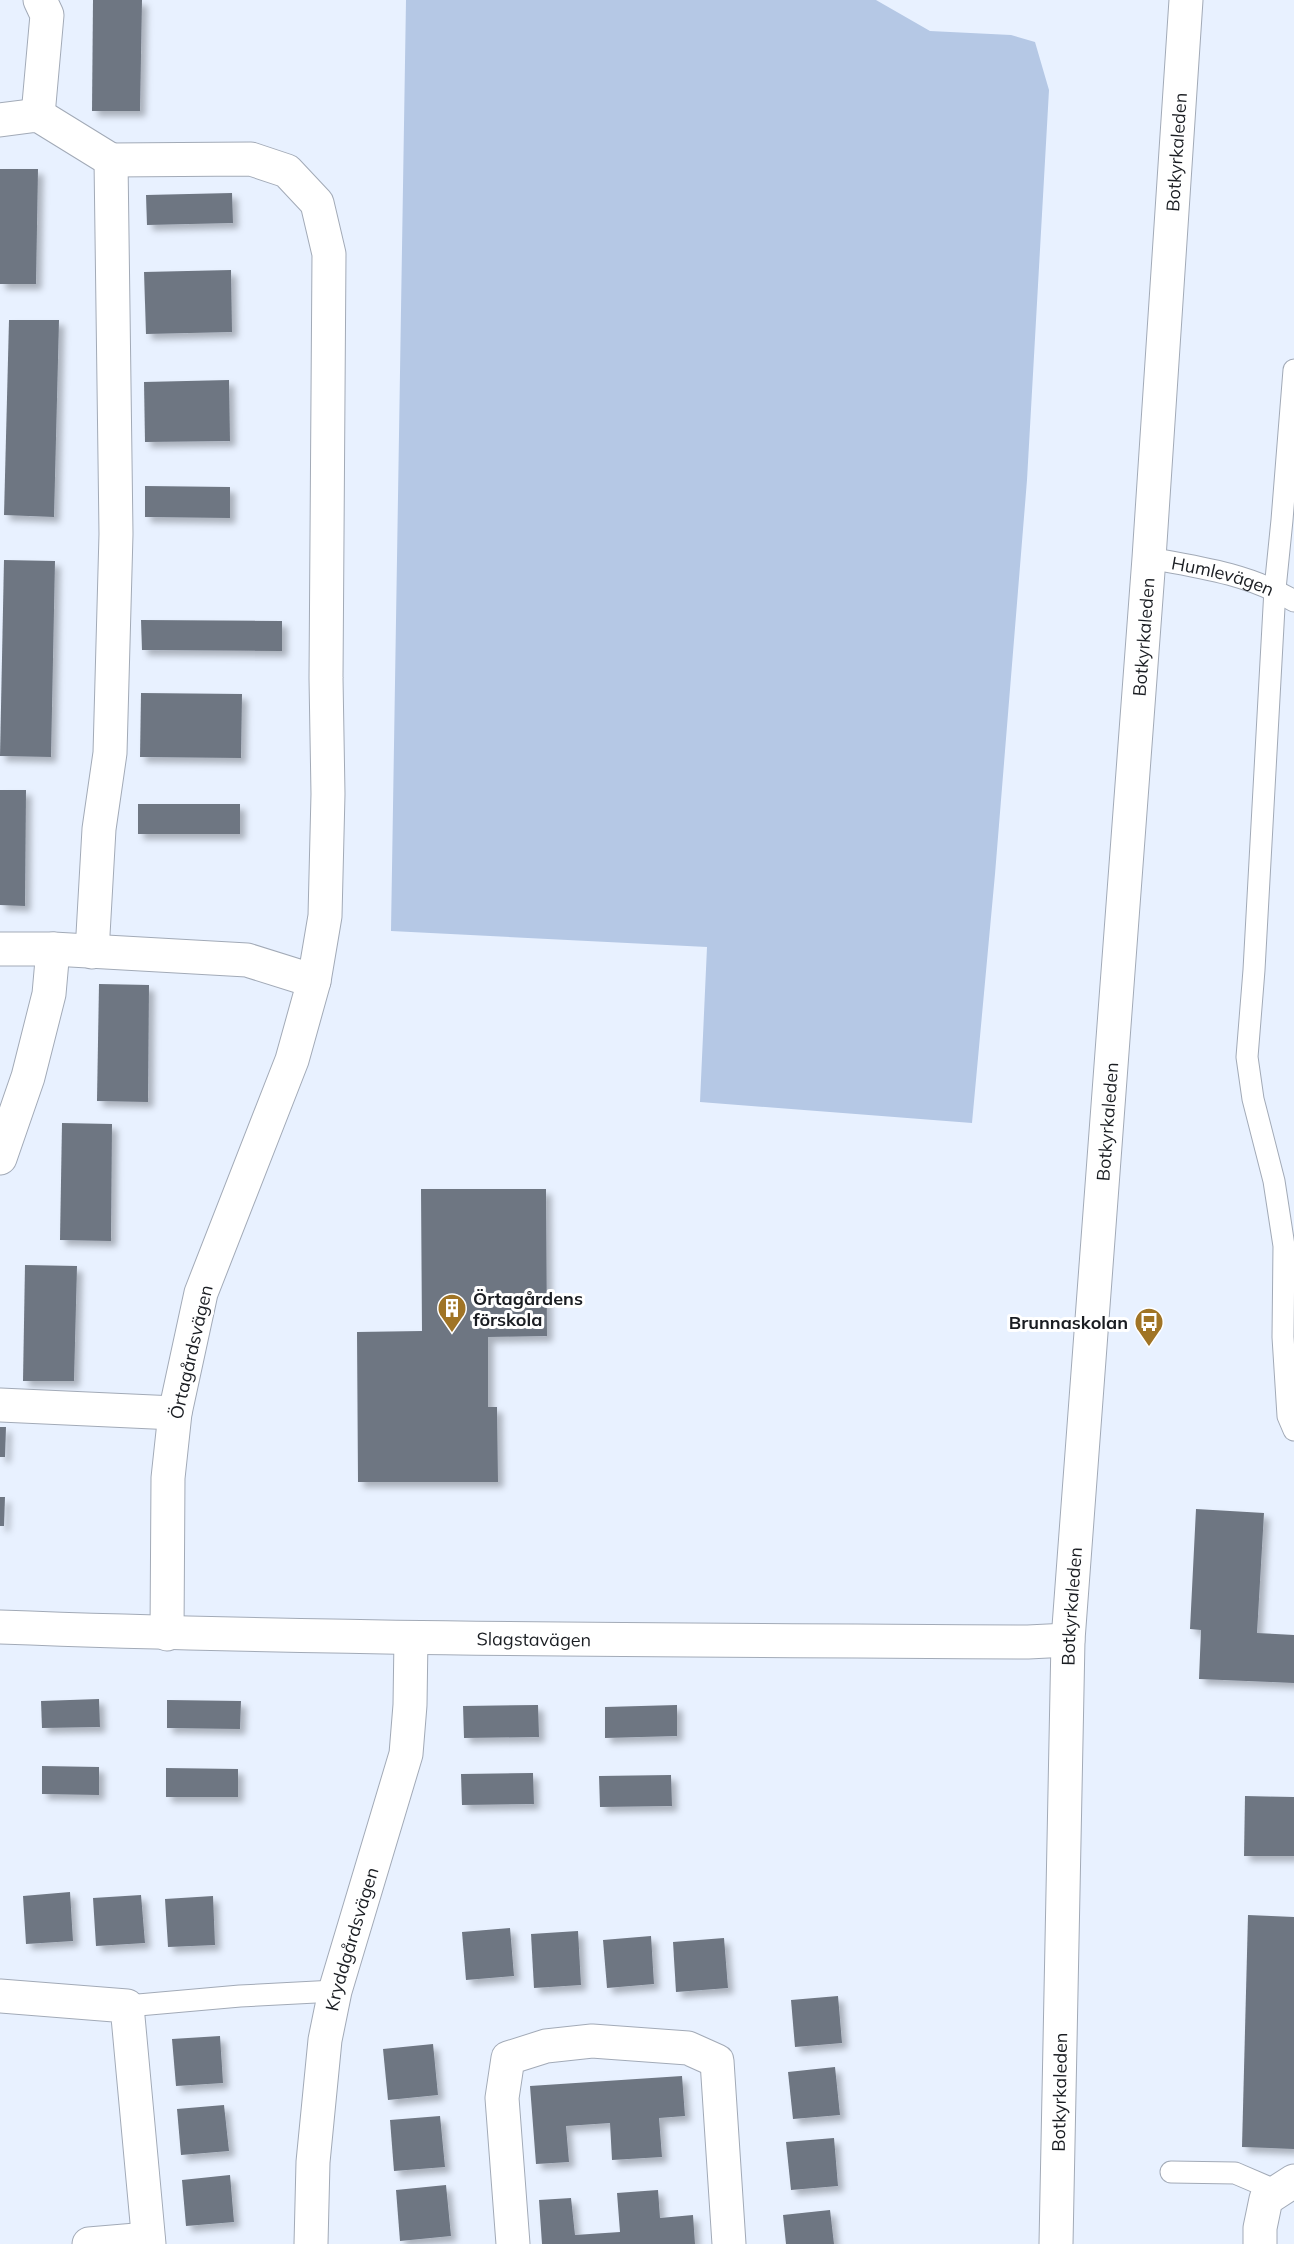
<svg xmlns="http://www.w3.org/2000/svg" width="1294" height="2244" font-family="Mulish,sans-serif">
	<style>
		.green { fill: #b5c8e5 }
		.building { fill: #6e7682; filter: url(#shadow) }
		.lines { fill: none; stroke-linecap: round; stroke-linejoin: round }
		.service-casing { stroke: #a2aab7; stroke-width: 23 }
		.minor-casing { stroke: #a2aab7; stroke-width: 35 }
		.tertiary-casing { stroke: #a2aab7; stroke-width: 35 }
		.secondary-casing { stroke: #a2aab7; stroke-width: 35 }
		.service { stroke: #fff; stroke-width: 21 }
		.minor { stroke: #fff; stroke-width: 33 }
		.tertiary { stroke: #fff; stroke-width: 33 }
		.secondary { stroke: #fff; stroke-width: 33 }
		.labels { text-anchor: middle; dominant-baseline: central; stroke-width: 6; stroke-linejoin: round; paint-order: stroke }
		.street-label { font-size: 18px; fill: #1a1d22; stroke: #fff }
		.poi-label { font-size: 18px; font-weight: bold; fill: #1a1d22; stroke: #fff; text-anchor: start }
	</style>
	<defs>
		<filter id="shadow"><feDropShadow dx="5.5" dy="5.5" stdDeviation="3" flood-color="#0004"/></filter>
	</defs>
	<rect width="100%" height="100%" fill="#e8f1ff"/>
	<path class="green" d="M 406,0 L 876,0 L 930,31 L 1011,35 L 1035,42 L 1049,90 L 1027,480 L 995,874 L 972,1123 L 700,1102 L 707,947 L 391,931 Z"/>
	<g class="building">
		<path d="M 93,0 L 142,0 L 140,111 L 92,111 Z"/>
		<path d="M 0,169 L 38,169 L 36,284 L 0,284 Z"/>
		<path d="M 232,193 L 233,223 L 147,225 L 146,195 Z"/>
		<path d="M 231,270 L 232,332 L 146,334 L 144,272 Z"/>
		<path d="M 9,320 L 59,320 L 54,517 L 4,515 Z"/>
		<path d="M 229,380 L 230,441 L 145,442 L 144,382 Z"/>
		<path d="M 145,486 L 230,487 L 230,518 L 145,517 Z"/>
		<path d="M 4,560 L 55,561 L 51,757 L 0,756 Z"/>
		<path d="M 141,620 L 282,621 L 282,651 L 142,650 Z"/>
		<path d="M 141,693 L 242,694 L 241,758 L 140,757 Z"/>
		<path d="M 0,790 L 26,790 L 25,906 L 0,905 Z"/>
		<rect x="138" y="804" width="102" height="30"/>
		<path d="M 99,984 L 149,985 L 148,1102 L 97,1101 Z"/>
		<path d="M 62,1123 L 112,1124 L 111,1241 L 60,1240 Z"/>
		<path d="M 421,1189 L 546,1189 L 547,1336 L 488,1337 L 488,1407 L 497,1407 L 498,1482 L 358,1482 L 357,1332 L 422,1331 Z"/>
		<path d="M 25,1265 L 77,1266 L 74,1381 L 23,1381 Z"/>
		<path d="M 0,1427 L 6,1427 L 5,1457 L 0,1457 Z"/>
		<path d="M 0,1497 L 5,1497 L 4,1526 L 0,1526 Z"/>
		<path d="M 1196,1509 L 1264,1513 L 1257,1633 L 1294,1635 L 1294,1683 L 1199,1679 L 1201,1630 L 1190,1629 Z"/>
		<path d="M 99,1699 L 100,1727 L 42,1728 L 41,1701 Z"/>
		<path d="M 167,1700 L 241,1701 L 240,1729 L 167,1728 Z"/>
		<path d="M 538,1705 L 539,1737 L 464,1738 L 463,1706 Z"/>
		<path d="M 677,1705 L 677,1736 L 605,1738 L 605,1707 Z"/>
		<path d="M 42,1766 L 99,1767 L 99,1795 L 42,1794 Z"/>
		<path d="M 166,1768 L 238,1769 L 238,1797 L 166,1797 Z"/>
		<path d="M 533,1773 L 534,1804 L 462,1805 L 461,1774 Z"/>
		<path d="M 671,1775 L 672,1806 L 600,1807 L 599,1776 Z"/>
		<path d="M 1245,1796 L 1294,1797 L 1294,1856 L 1244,1856 Z"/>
		<path d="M 70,1892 L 73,1941 L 26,1944 L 23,1896 Z"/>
		<path d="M 141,1895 L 145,1943 L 96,1946 L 93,1898 Z"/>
		<path d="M 213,1896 L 215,1945 L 168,1947 L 165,1899 Z"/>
		<path d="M 1248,1915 L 1294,1917 L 1294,2149 L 1242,2147 Z"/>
		<path d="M 510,1928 L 514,1976 L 466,1980 L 462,1932 Z"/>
		<path d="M 578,1931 L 581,1985 L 534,1988 L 531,1934 Z"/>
		<path d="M 651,1936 L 654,1984 L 607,1988 L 603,1940 Z"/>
		<path d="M 724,1938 L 728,1988 L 676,1992 L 673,1942 Z"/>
		<path d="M 838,1996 L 842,2043 L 795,2047 L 791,2000 Z"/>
		<path d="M 220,2036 L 223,2083 L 176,2086 L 172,2039 Z"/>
		<path d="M 433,2044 L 438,2095 L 388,2100 L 383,2049 Z"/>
		<path d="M 835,2067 L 840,2115 L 793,2119 L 788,2072 Z"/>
		<path d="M 682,2076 L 685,2116 L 659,2118 L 662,2157 L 612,2160 L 610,2123 L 566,2126 L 569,2162 L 536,2164 L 530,2086 Z"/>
		<path d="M 224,2105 L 229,2151 L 181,2155 L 177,2109 Z"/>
		<path d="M 440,2116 L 445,2167 L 394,2171 L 390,2120 Z"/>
		<path d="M 834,2138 L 838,2186 L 791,2190 L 786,2142 Z"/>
		<path d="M 230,2175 L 234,2222 L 186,2226 L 182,2180 Z"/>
		<path d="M 446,2185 L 451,2236 L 400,2241 L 396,2190 Z"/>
		<path d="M 658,2190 L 660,2218 L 693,2215 L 695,2244 L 542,2244 L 539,2200 L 571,2198 L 575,2235 L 620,2232 L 617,2193 Z"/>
		<path d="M 830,2210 L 834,2244 L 786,2244 L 783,2215 Z"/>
	</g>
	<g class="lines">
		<g class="service-casing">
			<g id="service">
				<path d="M 1294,370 L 1282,520 L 1275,589 L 1254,970 L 1247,1057 L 1253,1099 L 1274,1181 L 1284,1246 L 1283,1337 L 1288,1416 L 1294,1430"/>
				<path id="s1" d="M 1149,558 C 1199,567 1249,574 1294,601"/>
				<path d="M 127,2006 L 240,1996 L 335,1991"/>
				<path d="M 1171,2172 L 1235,2173 L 1277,2191"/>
			</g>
		</g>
		<g class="minor-casing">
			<g id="minor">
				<path d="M 38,115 L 47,15 L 40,0"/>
				<path d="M 0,120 L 38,115 L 111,160 L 116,534 L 110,753 L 99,829 L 92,952"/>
				<path d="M 111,160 L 251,159 L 287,171 L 317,203 L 329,254 L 326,678 L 328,794 L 325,916 L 314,981 L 292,1060 L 201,1293 L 175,1413 L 168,1478 L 167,1634"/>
				<path d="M 0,949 L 53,949 L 247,960 L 314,981"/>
				<path d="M 0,1158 L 28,1077 L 49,994 L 53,949"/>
				<path d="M 0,1405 L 175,1413"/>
				<path d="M 0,1996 L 127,2006 L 149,2244"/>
				<path d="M 89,2244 L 148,2239"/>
				<path id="s2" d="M 311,2244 L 313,2162 L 325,2040 L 335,1991 L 406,1754 L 410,1705 L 411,1638"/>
				<path d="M 513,2244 L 502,2098 L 508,2058 L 546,2046 L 592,2041 L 688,2048 L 717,2061 L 729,2244"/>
				<path d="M 1260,2244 L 1260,2228 L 1266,2199 L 1294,2181"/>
			</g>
		</g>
		<g class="tertiary-casing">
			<g id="tertiary">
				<path id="s3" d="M 0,1627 C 343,1640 685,1640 1028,1642 L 1068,1640"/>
			</g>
		</g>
		<g class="secondary-casing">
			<g id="secondary">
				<path id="s4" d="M 1056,2244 L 1068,1640 L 1149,558 L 1186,0"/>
			</g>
		</g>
		<use href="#service" class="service"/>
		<use href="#minor" class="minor"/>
		<use href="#tertiary" class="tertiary"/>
		<use href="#secondary" class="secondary"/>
	</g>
	<defs>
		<g id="building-pin" transform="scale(1.5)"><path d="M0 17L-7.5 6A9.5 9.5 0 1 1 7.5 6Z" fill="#a07425" stroke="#fff"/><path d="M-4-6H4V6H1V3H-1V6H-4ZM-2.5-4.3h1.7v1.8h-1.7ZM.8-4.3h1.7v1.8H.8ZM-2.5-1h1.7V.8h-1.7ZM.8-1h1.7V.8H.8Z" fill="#fff"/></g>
		<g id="bus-pin" transform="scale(1.5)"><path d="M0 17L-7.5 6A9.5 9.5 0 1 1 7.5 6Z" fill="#a07425" stroke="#fff"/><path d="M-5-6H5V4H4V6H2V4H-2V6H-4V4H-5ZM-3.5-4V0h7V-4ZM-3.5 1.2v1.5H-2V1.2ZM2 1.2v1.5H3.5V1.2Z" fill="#fff"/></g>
	</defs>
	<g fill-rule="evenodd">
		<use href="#building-pin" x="452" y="1308"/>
		<use href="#bus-pin" x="1149" y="1322"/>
	</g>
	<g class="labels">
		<g class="street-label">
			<text stroke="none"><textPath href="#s4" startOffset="2096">Botkyrkaleden</textPath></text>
			<text stroke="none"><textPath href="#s1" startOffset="76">Humlevägen</textPath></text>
			<text stroke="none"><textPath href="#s4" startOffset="1610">Botkyrkaleden</textPath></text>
			<text stroke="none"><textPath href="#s4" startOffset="1124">Botkyrkaleden</textPath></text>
			<text transform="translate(191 1352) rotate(-77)">Örtagårdsvägen</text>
			<text stroke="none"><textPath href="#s4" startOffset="638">Botkyrkaleden</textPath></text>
			<text stroke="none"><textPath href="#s3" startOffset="534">Slagstavägen</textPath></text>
			<text stroke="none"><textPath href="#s2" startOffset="309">Kryddgårdsvägen</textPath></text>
			<text stroke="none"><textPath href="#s4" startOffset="152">Botkyrkaleden</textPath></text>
		</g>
		<g class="poi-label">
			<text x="473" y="1298">Örtagårdens<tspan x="473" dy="21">förskola</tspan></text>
			<text x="1128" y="1322" text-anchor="end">Brunnaskolan</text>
		</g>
	</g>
</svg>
